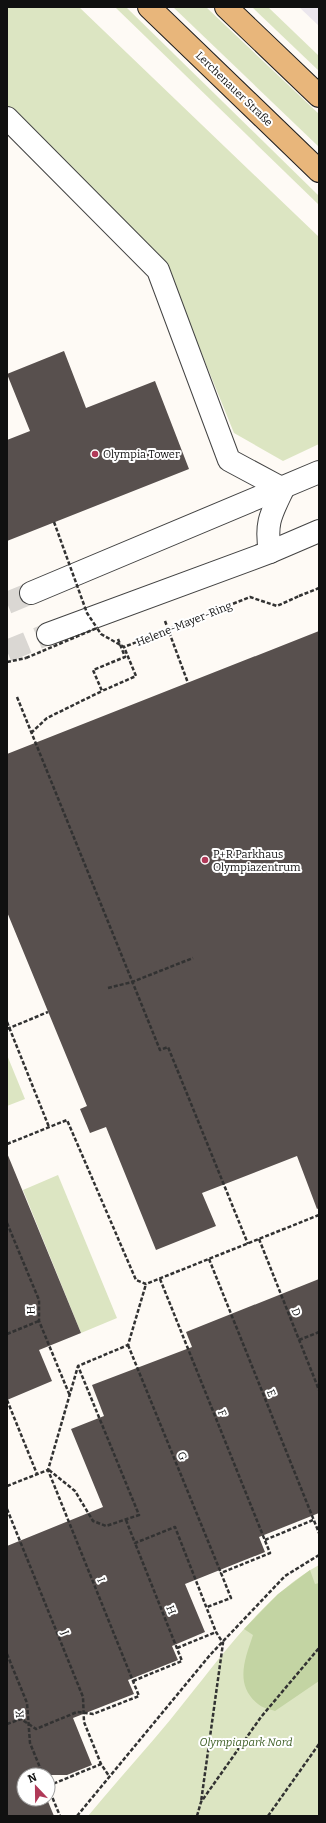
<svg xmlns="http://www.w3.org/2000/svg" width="326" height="1823" font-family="Bitter,serif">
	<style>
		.industrial { fill: #ebe6ed }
		.green { fill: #dce5c2 }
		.forest { fill: #c3d4a3 }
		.building { fill: #58504e }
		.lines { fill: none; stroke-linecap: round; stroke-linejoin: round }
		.minor-tunnel { stroke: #dad7d3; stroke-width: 22; stroke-dasharray: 22 11; stroke-linecap: butt }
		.minor-casing { stroke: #434343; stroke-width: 24 }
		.major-casing { stroke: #212121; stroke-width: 24 }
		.path { stroke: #323232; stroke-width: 2.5; stroke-dasharray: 4 2; stroke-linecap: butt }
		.minor { stroke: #fff; stroke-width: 22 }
		.major { stroke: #e8b67b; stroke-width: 22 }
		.path-bridge { stroke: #323232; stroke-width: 2.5; stroke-dasharray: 4 2; stroke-linecap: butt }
		.poi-dot { fill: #b03958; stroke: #fff; stroke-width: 1.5 }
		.labels { text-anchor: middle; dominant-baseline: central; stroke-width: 4; stroke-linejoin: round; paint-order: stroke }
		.street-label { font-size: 11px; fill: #101010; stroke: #fff }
		.poi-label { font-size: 11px; fill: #101010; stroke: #fff; text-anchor: start }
		.park-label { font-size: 11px; font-style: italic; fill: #406128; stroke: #fff }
	</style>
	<rect width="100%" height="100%" fill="#fefaf5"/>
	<path class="industrial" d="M 299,7 L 319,7 L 319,26 Z"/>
	<g class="green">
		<path d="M 7,7 L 79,7 L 319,237 L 319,444 L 283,461 L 234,433 L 184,310 L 7,118 Z"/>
		<path d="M 115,7 L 126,7 L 319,196 L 319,205 Z"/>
		<path d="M 173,7 L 206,7 L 319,114 L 319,147 Z"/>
		<path d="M 252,7 L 268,7 L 319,56 L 319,71 Z"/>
		<path d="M 7,1055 L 25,1099 L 7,1106 Z"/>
		<path d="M 58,1175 L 117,1318 L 81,1333 L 23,1190 Z"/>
		<path d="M 319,1565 L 319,1816 L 88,1816 C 120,1777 155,1740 186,1700 C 223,1654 266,1594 319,1565 Z"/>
	</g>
	<path class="forest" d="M 310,1570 L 315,1584 L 319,1583 L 319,1681 L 275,1711 C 270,1709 262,1708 258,1704 C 234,1685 245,1659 253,1635 L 244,1629 L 278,1594 Z"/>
	<g class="building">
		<path d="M 64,351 L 86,408 L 155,381 L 189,469 L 7,541 L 7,440 L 30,431 L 7,374 Z"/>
		<path d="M 319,631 L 319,1208 L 317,1209 L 297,1156 L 202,1193 L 216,1226 L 156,1250 L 106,1127 L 90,1133 L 80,1109 L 87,1106 L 7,912 L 7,754 Z"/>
		<path d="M 7,1153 L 81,1333 L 39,1350 L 52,1381 L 7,1400 Z"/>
		<path d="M 319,1279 L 319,1513 L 259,1537 L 265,1552 L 185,1584 L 205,1632 L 172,1646 L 178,1660 L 128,1680 L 134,1694 L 73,1718 L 92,1765 L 67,1775 L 24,1775 L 24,1799 L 47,1799 L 54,1816 L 7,1816 L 7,1546 L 103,1507 L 71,1429 L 104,1416 L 92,1385 L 192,1347 L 186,1332 Z"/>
	</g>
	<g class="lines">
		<g class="minor-tunnel">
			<path d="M 7,603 L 31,593"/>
			<path d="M 7,651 L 48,634"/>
		</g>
		<g class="minor-casing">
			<g id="minor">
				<path d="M 7,118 L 158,270 L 229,460 L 283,489 C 271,514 265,523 270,552"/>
				<path d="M 31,593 L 319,472"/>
				<path d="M 48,634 L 270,552 L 319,531"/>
			</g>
		</g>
		<g class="major-casing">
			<g id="major">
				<path d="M 149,7 L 319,171"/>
				<path d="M 226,7 L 319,96"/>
			</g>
		</g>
		<g class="path">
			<path d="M 299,596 L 319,588"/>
			<path d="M 165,621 L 188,683"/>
			<path d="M 118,639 L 125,657 L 93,670 L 102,691 L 136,676 L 124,647"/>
			<path d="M 7,662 L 26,658"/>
			<path d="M 17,697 L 160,1050 L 168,1047 L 248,1244"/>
			<path d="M 31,733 L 47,718 L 102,691"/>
			<path d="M 108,988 L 132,982 L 193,958"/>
			<path d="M 7,1022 L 49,1127"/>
			<path d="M 7,1029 L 48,1012"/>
			<path d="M 7,1144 L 67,1120 L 136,1280 L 146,1284 L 319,1215"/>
			<path d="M 7,1223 L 39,1300 L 39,1321 L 70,1396"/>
			<path d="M 259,1239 L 319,1390"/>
			<path d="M 209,1259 L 319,1533"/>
			<path d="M 160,1279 L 270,1553 L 221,1573 L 231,1598 L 207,1607"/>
			<path d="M 7,1334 L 39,1321"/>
			<path d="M 299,1340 L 319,1332"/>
			<path d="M 128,1345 L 221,1573"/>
			<path d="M 7,1400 L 37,1474"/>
			<path d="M 49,1470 L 75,1491 L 93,1521 L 106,1526 L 139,1515 L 78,1366"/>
			<path d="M 7,1486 L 48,1470 L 78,1366 L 128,1345 L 146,1284"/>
			<path d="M 7,1509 L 83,1697 L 84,1722 L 101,1764 L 109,1776"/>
			<path d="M 126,1520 L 135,1543 L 175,1527 L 216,1632 L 223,1643 L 201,1802"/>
			<path d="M 265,1540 L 313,1520"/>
			<path d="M 177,1648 L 216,1632"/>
			<path d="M 7,1654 L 27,1703 L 30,1743 L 43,1775"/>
			<path d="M 133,1681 L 182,1661 L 135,1543"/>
			<path d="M 7,1724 L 21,1719 L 36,1729 L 77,1712 L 93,1714 L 139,1696 L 48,1470"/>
			<path d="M 48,1786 L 101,1764"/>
			<path d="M 48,1787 L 60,1816"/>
			<path d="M 77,1816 L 210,1655 L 285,1576 L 319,1555"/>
			<path d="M 197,1816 L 201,1802 L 261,1717 L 319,1648"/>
			<path d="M 268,1816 L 319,1744"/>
		</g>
		<use href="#minor" class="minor"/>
		<use href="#major" class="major"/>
		<g class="path-bridge">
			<path d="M 54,522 L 87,613 L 97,628"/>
			<path d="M 26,658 L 97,628 L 101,634 L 124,647 L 250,597 L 277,606 L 299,596"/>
		</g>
	</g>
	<g class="poi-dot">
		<circle cx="95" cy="454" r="4"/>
		<circle cx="205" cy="860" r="4"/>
	</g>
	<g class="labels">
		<g class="street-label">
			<text transform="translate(234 89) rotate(44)">Lerchenauer Straße</text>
			<text transform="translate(184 624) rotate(-22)">Helene-Mayer-Ring</text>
			<text transform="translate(31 1310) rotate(-92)">H</text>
			<text transform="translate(296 1312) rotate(68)">D</text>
			<text transform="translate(271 1393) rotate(68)">E</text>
			<text transform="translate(222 1413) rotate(68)">F</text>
			<text transform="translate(182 1456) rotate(68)">G</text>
			<text transform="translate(101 1580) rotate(68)">I</text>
			<text transform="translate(171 1610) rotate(68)">H</text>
			<text transform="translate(65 1633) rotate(68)">J</text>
			<text transform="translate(20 1714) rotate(-94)">K</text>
		</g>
		<g class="poi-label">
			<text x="103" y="454">Olympia Tower</text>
			<text x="213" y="854">P+R Parkhaus<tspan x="213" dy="13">Olympiazentrum</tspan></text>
		</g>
		<g class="park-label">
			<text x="246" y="1742">Olympiapark Nord</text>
		</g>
	</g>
	<rect width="326" height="1823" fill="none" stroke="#101010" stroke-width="16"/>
	<g transform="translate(36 1787) rotate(338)"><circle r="19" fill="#ffffff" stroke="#9f9f9f"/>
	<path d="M0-3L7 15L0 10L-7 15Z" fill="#b03958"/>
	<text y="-6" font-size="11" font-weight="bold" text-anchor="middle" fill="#101010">N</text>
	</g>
</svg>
